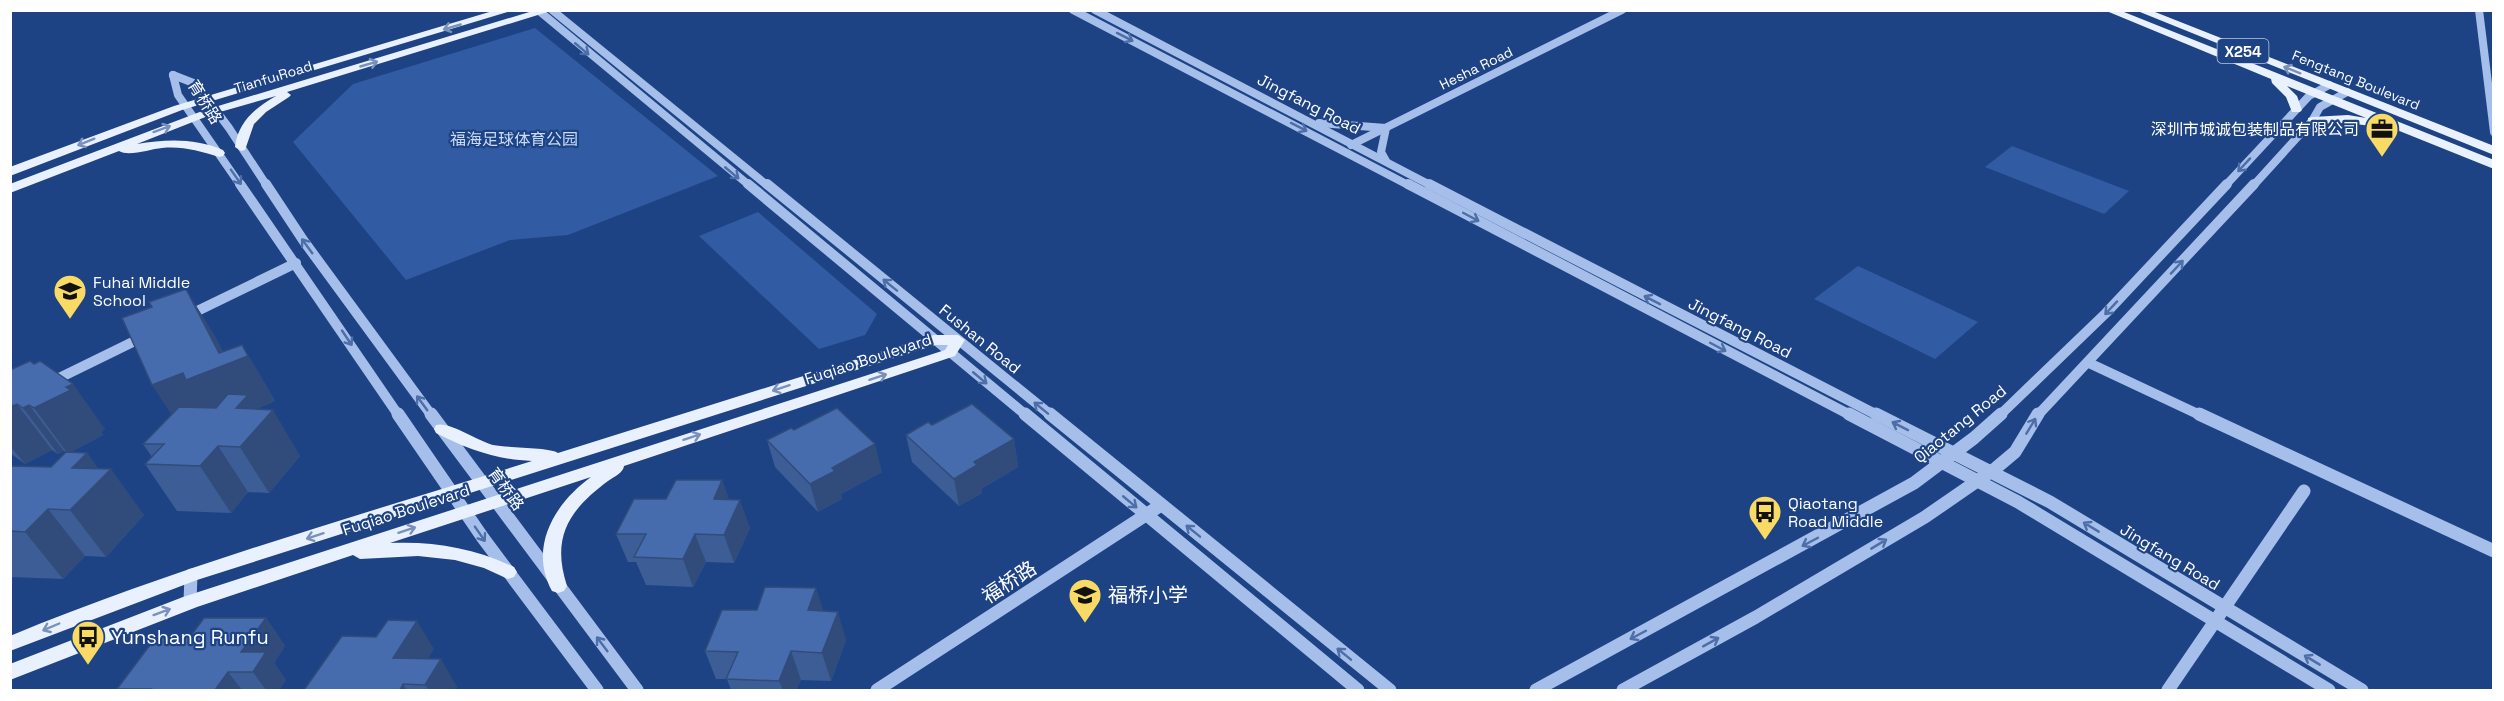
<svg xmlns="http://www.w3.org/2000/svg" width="2504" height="701" font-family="'Space Grotesk','Noto Sans SC',sans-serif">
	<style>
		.green { fill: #315ba2 }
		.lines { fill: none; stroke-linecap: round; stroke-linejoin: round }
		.minor-far2 { stroke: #a5bfea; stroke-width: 8 }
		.minor-far1 { stroke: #a5bfea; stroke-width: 10 }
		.minor { stroke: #a5bfea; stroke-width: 13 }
		.major { fill: #e9f0fe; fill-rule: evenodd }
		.wall { fill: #3c5d96 }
		.shaded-wall { fill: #314c7a }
		.building { fill: #466cae; stroke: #314c7a; stroke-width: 1.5 }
		.oneway { stroke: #7991bb }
		.oneway2 { stroke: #4d6ea8 }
		.labels { text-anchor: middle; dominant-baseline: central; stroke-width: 4.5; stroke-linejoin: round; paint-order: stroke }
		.far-street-label { font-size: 14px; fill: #fff; stroke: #1e4385 }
		.shield { fill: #1e4385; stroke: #bcc7da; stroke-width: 1.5 }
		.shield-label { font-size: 15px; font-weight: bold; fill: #fff }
		.street-label { font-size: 16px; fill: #fff; stroke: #1e4385 }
		.poi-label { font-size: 16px; fill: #fff; stroke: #1e4385; text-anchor: start }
		.park-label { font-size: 16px; fill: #cadbf8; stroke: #1e4385 }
		.near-street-label { font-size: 20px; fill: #fff; stroke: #1e4385 }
		.near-poi-label { font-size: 20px; fill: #fff; stroke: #1e4385; text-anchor: start }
	</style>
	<rect width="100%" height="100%" fill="#1e4385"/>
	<g class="green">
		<path d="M 535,28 L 718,176 L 568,235 L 510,240 L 406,280 L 293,142 L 353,84 Z"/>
		<path d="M 2012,146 L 2129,191 L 2104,214 L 1985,167 Z"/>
		<path d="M 758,212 L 877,314 L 865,335 L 819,349 L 699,236 Z"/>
		<path d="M 1858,266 L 1978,322 L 1935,359 L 1814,299 Z"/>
	</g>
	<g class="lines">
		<g class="minor-far2">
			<path d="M 538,10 L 750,186"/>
			<path d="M 552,10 L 768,186"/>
			<path d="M 1073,10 L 1410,186"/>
			<path d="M 1095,10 L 1432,186"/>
			<path d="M 2479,10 L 2494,132"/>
			<path d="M 173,75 L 196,84 L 229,128 L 267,186"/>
			<path d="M 173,75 L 178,95 L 241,186"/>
			<path d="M 1319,123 L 1386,128 L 1381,152 L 1386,161"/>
			<path d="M 1351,145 L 1622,10"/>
			<path d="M 2225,186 L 2309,96 L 2329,85"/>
			<path d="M 2253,186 L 2312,121 L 2320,107 L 2347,92"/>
		</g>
		<g class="minor-far1">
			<path d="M 240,184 L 399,416"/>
			<path d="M 266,184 L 303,240 L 432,416"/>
			<path d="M 748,184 L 1027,416"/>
			<path d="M 767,184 L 1052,416"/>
			<path d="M 1408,184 L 1852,416"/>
			<path d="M 1429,184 L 1879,416"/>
			<path d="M 189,315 L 296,263"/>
			<path d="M 2089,363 L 2202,416"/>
			<path d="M 51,382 L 145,336"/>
			<path d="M 1999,416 L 2106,313 L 2227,184"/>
			<path d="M 2037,416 L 2254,184"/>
		</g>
		<g class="minor">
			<path d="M 398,414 L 483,538 L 597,690"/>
			<path d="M 431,414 L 637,690"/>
			<path d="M 1025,414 L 1358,690"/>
			<path d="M 1050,414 L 1390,690"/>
			<path d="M 1849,414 L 2018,502 L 2329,690"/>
			<path d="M 1876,414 L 2050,502 L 2362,690"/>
			<path d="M 2199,414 L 2494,551"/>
			<path d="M 190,602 L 191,575"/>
			<path d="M 877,690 L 1161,505"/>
			<path d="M 1536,690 L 1914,483 L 1974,438 L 2001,414"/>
			<path d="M 1623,690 L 1756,617 L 1925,517 L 1996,468 L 2015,452 L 2038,414"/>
			<path d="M 2168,690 L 2304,491"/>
		</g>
		<g class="major">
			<path d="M 496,10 L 514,10 L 182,110 L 10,176 L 10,167 L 174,106 Z"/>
			<path d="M 536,10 L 554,10 L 287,92 L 291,95 L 289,97 L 266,112 L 254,124 L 245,150 L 241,151 L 235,147 C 238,122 255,108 276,96 L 213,114 L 137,144 C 167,139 195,138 223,150 L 225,153 L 223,156 L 219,157 C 199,151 183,146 162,148 C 150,149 129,157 119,151 L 10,193 L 10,184 L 205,110 Z"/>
			<path d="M 2104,10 L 2119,10 L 2494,160 L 2494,169 L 2377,122 L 2371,126 L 2348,123 L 2308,124 L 2308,118 L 2312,117 L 2348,115 L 2366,118 L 2287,86 L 2297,96 L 2302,110 L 2300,112 L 2292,112 L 2286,97 L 2272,83 L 2271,79 Z"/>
			<path d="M 2135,10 L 2150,10 L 2494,146 L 2494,155 Z"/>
			<path d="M 934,335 L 958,335 L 965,340 L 955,356 L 624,466 C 623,473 615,476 608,481 C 569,510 551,537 567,586 L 564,591 L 558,593 L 552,591 C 528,547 555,503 591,477 L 390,543 C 434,541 474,548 514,567 L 517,572 L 514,577 L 508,579 L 484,568 L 455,560 L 418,556 L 360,559 L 353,555 L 197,607 L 10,680 L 10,664 L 183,597 L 945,350 L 948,345 L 935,345 L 197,580 L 10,651 L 10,636 C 180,566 357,516 532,461 C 498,460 467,449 436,433 L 434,429 L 436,425 C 449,421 478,441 493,445 C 508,448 551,447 558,453 Z"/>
		</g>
	</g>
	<g class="wall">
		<path d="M 213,333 L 223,352 L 242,345 L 275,401 L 256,409 L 300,456 L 269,493 L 248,492 L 231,513 L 177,511 L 145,464 L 152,457 L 143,444 L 171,415 Z"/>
		<path d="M 10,370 L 105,429 L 101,432 L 103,435 L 71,452 L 87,453 L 98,469 L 144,515 L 106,557 L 85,556 L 63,579 L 10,577 L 10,468 L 51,467 L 66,452 L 64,451 L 58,454 L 52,450 L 25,464 L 10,453 Z"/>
		<path d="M 932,425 L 1014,439 L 1018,467 L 981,489 L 982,493 L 959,506 L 912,462 L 906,435 Z"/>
		<path d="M 794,430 L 882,472 L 841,494 L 842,499 L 818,512 L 775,467 L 767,440 Z"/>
		<path d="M 722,480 L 729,500 L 750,528 L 734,563 L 706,562 L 693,587 L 646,585 L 636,562 L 628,562 L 616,534 L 666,499 Z"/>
		<path d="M 823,611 L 846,640 L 831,681 L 801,680 L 796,690 L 731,690 L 727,679 L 716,679 L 705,651 Z"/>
		<path d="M 266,618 L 285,646 L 274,663 L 286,680 L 279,690 L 118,690 L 117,689 Z"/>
		<path d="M 434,649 L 427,659 L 457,687 L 455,690 L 304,690 Z"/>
	</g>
	<g class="shaded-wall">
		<path d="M 186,289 L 213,333 L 229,363 L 242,345 L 275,401 L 256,409 L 273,410 L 300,456 L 269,493 L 240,447 L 182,431 L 152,385 L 183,373 L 219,353 Z"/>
		<path d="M 73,384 L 105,429 L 101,432 L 103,435 L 68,454 L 34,408 L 66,387 Z"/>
		<path d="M 17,404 L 52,450 L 25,464 L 10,446 L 10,407 Z"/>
		<path d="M 29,405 L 64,451 L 58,454 L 23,408 Z"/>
		<path d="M 1014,439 L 1018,467 L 981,489 L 982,493 L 959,506 L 954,479 L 974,462 Z"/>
		<path d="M 875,444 L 882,472 L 841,494 L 842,499 L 818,512 L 810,484 L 832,468 Z"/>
		<path d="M 218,446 L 248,492 L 231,513 L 200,466 Z"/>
		<path d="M 87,453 L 104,476 L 111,469 L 144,515 L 106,557 L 70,510 L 72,468 Z"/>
		<path d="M 722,480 L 732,508 L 714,499 Z"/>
		<path d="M 740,500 L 750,528 L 734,563 L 724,535 Z"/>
		<path d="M 48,509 L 85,556 L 63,579 L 25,532 Z"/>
		<path d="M 695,534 L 706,562 L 693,587 L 683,559 Z"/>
		<path d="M 816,588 L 825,616 L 808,610 Z"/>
		<path d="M 838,612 L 846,640 L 831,681 L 822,653 Z"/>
		<path d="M 266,618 L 285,646 L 274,663 L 286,680 L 279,690 L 266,690 L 253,672 L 241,652 Z"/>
		<path d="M 417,621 L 434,649 L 412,684 L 393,658 Z"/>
		<path d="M 791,651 L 801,680 L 796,690 L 783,690 L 779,681 Z"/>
		<path d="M 441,659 L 457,687 L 455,690 L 429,690 L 425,685 Z"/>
		<path d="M 228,672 L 242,690 L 215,690 Z"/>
		<path d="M 403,684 L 407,690 L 400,690 Z"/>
	</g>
	<g class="building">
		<path d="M 186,289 L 219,353 L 242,345 L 248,356 L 186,380 L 183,373 L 152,385 L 122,318 L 152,307 L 149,302 Z"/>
		<path d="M 30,361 L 34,364 L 40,361 L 73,384 L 66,387 L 71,390 L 34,408 L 29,405 L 23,408 L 17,404 L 10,407 L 10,370 Z"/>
		<path d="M 228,394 L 248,395 L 236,408 L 273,410 L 240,447 L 218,446 L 200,466 L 145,464 L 164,444 L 143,444 L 179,407 L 216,408 Z"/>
		<path d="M 972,404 L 1014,439 L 974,462 L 977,465 L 954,479 L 906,435 L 928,422 L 932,425 Z"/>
		<path d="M 837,408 L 875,444 L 832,468 L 835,471 L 810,484 L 767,440 L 791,428 L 794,430 Z"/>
		<path d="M 66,452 L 87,453 L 72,468 L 111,469 L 70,510 L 48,509 L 25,532 L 10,531 L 10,468 L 12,466 L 51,467 Z"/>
		<path d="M 676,480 L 722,480 L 714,499 L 740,500 L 724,535 L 695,534 L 683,559 L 634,557 L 646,534 L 616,534 L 634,499 L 666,499 Z"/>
		<path d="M 765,587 L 816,588 L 808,610 L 838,612 L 822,653 L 791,651 L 779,681 L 726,679 L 738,652 L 705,651 L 722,610 L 757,610 Z"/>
		<path d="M 204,618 L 266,618 L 241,652 L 266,652 L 253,672 L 228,672 L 215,690 L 150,690 L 151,689 L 117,689 L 156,637 L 190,637 Z"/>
		<path d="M 388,620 L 417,621 L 393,658 L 441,659 L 425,685 L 403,684 L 400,690 L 304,690 L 342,636 L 376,637 Z"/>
	</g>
	<defs><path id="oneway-shaft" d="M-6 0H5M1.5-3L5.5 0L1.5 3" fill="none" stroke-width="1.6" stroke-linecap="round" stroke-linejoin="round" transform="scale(1.5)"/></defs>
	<g class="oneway">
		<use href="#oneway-shaft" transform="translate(452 27) rotate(164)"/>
		<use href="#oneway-shaft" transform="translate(369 64) rotate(-16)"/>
		<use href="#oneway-shaft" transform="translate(2292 70) rotate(-158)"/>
		<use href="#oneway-shaft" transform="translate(162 129) rotate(-20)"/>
		<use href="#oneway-shaft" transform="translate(86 142) rotate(158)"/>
		<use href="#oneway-shaft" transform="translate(878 377) rotate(-18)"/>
		<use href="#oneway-shaft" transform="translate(781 388) rotate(162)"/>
		<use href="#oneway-shaft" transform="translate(692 437) rotate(-18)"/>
		<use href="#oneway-shaft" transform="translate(407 530) rotate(-18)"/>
		<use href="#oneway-shaft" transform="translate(315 536) rotate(162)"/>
		<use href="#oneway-shaft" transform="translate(162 612) rotate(-20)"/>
		<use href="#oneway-shaft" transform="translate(51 627) rotate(157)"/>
	</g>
	<g class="oneway2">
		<use href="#oneway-shaft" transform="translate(1125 37) rotate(27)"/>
		<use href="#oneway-shaft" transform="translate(582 49) rotate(40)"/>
		<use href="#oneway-shaft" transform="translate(1299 127) rotate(27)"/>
		<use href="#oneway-shaft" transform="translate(2244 165) rotate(133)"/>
		<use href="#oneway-shaft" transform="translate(732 173) rotate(40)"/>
		<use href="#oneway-shaft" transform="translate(236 177) rotate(55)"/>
		<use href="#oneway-shaft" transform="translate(1471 217) rotate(28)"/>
		<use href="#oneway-shaft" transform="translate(307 246) rotate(-126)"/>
		<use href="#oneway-shaft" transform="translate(2177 267) rotate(-47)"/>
		<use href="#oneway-shaft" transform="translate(890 285) rotate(-141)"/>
		<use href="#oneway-shaft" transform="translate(1652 300) rotate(-153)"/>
		<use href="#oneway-shaft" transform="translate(2111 308) rotate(133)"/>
		<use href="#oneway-shaft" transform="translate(347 338) rotate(56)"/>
		<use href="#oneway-shaft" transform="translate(1718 347) rotate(28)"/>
		<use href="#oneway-shaft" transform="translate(980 378) rotate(40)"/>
		<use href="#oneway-shaft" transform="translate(422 403) rotate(-126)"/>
		<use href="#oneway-shaft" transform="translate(1041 408) rotate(-141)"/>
		<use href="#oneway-shaft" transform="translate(1900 426) rotate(-153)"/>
		<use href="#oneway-shaft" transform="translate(2031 426) rotate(-59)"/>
		<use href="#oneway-shaft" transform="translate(1130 502) rotate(40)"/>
		<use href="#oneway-shaft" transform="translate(2091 527) rotate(-149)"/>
		<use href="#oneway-shaft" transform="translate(1193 531) rotate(-141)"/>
		<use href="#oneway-shaft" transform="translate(480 534) rotate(55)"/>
		<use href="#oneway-shaft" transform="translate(1810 542) rotate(152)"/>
		<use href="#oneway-shaft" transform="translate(1879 544) rotate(-31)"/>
		<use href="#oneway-shaft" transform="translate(1638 635) rotate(152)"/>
		<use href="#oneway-shaft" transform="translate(1711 642) rotate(-29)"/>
		<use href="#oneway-shaft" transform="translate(602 644) rotate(-127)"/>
		<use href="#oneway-shaft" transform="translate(1344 654) rotate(-141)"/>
		<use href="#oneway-shaft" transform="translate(2312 660) rotate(-149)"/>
	</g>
	<defs>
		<g id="office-pin" transform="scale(1.725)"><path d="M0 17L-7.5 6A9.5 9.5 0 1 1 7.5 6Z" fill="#f9da64" stroke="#1e4385"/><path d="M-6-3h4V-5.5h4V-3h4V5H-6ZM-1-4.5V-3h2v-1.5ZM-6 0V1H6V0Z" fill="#111"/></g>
		<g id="school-pin" transform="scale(1.725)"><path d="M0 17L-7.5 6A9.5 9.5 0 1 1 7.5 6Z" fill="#f9da64" stroke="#1e4385"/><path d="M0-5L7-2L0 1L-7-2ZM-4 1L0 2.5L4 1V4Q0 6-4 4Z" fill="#111"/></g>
		<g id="bus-pin" transform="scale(1.725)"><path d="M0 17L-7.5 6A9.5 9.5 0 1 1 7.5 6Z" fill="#f9da64" stroke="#1e4385"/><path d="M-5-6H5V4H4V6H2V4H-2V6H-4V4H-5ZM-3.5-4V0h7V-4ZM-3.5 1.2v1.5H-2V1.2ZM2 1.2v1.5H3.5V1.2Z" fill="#111"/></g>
	</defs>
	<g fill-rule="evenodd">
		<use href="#office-pin" x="2382" y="129"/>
		<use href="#school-pin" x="70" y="291"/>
		<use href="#bus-pin" x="1765" y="512"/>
		<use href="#school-pin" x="1085" y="595"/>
		<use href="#bus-pin" x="88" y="637"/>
	</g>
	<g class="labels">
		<g class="far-street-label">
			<text transform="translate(1476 68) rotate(-26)">Hesha Road</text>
			<text transform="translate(273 77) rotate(-17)">Tianfu Road</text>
			<text transform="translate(2356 80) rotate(22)">Fengtang Boulevard</text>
		</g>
		<rect class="shield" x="2217.5" y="39" width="51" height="24" rx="4.5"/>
		<g class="shield-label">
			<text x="2243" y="51">X254</text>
		</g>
		<g class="street-label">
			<text transform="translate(205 102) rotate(58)">育桥路</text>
			<text transform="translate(1309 104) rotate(27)">Jingfang Road</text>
			<text transform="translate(1740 328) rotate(27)">Jingfang Road</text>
			<text transform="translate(980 339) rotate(39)">Fushan Road</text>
			<text transform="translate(868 359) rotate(-18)">Fuqiao Boulevard</text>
			<text transform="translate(1960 424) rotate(-39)">Qiaotang Road</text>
			<text transform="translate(506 489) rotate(54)">育桥路</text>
			<text transform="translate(406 510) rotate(-18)">Fuqiao Boulevard</text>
			<text transform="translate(2170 557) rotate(31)">Jingfang Road</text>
		</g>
		<g class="poi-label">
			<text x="2359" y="129" text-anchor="end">深圳市城诚包装制品有限公司</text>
			<text x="93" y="282">Fuhai Middle<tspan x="93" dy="18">School</tspan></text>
			<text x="1788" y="503">Qiaotang<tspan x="1788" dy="18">Road Middle</tspan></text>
		</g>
		<g class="park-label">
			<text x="514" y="139">福海足球体育公园</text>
		</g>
		<g class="near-street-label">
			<text transform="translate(1009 582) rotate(-33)">福桥路</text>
		</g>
		<g class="near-poi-label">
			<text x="1108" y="595">福桥小学</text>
			<text x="111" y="637">Yunshang Runfu</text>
		</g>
	</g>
	<rect width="2504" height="701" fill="none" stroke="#ffffff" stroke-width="24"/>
</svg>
